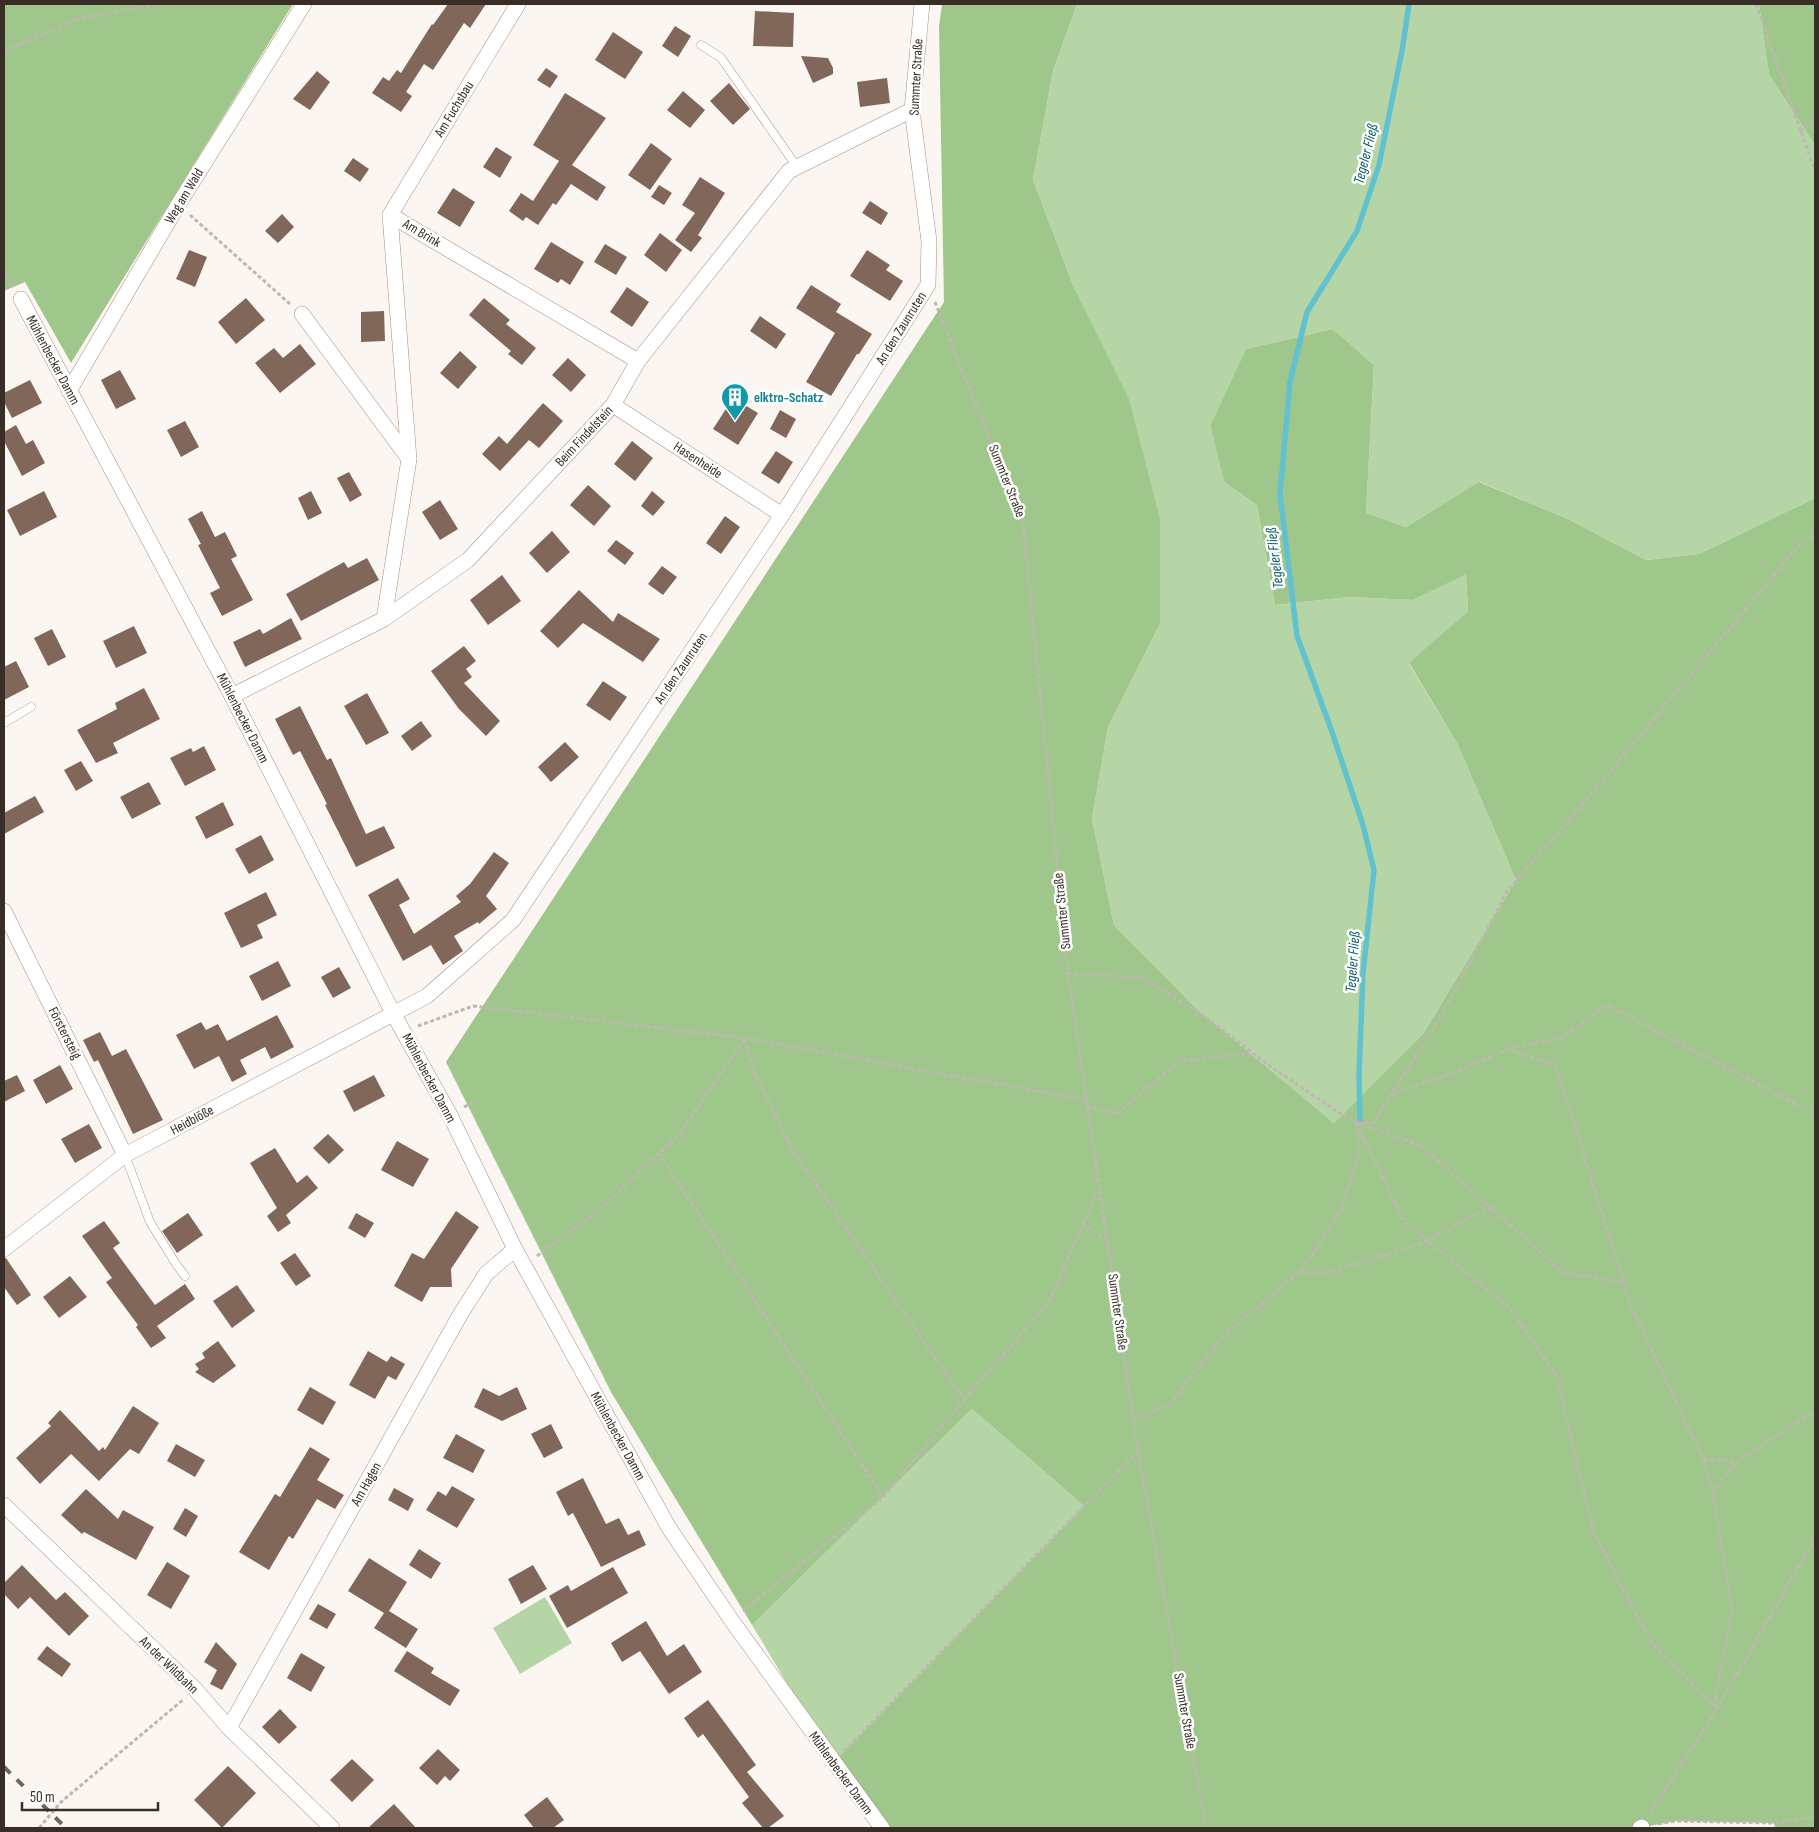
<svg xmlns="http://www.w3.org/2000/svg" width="1819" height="1832" font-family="'Sofia Sans Condensed',sans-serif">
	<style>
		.green { fill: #b6d5a6 }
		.forest { fill: #a0c78b }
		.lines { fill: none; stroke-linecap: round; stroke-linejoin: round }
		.stream { stroke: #62c1cf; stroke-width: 5.5 }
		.building { fill: #816759 }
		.lane-casing { stroke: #a88d7e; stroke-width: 9 }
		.street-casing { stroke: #a88d7e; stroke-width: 16 }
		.path { stroke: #bfb7b2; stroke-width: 3; stroke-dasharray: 4 2.5; stroke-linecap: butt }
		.lane { stroke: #fff; stroke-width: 8 }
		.street { stroke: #fff; stroke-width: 15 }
		.rail { stroke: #6d645e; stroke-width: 4; stroke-dasharray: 9 9; stroke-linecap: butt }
		.labels { text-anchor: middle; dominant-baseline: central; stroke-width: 5; stroke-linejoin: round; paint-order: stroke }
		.street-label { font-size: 14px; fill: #382d27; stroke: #fff }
		.culture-label { font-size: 14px; font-weight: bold; fill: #0d838f; stroke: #fff; text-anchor: start }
		.water-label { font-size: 15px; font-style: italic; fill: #075d67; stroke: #fff }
	</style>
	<rect width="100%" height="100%" fill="#fcf6f2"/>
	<g class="green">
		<path d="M 1077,4 L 1759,4 L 1769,75 L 1815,145 L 1815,498 L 1699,554 L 1646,560 L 1566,518 L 1480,482 L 1406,527 L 1366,513 L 1374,365 L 1333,329 L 1246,349 L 1210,425 L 1224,482 L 1257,505 L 1275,605 L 1349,597 L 1413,600 L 1466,573 L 1468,611 L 1409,664 L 1457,743 L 1516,880 L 1423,1034 L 1334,1123 L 1197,1009 L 1114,925 L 1092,819 L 1108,727 L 1160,624 L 1074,288 L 1033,180 L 1053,71 Z"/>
		<path d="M 972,1409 L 1084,1506 L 834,1762 L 752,1625 Z"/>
		<path d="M 545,1597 L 572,1643 L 520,1674 L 493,1628 Z"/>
	</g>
	<g class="forest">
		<path d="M 4,4 L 293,4 L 71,363 L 25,282 L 4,291 Z"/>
		<path d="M 942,4 L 1077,4 L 1053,71 L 1033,180 L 1074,288 L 1129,399 L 1160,519 L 1160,624 L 1108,727 L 1092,819 L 1114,925 L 1197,1009 L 1334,1123 L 1423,1034 L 1516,880 L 1457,743 L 1409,663 L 1468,611 L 1466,574 L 1413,600 L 1349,597 L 1275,605 L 1257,505 L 1224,482 L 1210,425 L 1246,349 L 1333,329 L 1374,365 L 1366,513 L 1406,527 L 1479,482 L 1566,518 L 1646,560 L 1699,554 L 1815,498 L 1815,1828 L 1776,1828 L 1773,1823 L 1675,1821 L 1640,1828 L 884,1828 L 834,1762 L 1084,1506 L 972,1409 L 752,1625 L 611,1392 L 446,1062 L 944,302 L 939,27 Z"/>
		<path d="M 1759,4 L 1815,4 L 1815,145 L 1769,75 Z"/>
	</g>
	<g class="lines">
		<path class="stream" d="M 1360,1120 L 1359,1074 L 1363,973 L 1374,870 L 1363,825 L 1331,729 L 1297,636 L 1280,494 L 1290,382 L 1307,312 L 1357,231 L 1379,165 L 1402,51 L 1409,4"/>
	</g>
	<g class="building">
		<path d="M 448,4 L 486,4 L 470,28 L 464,23 L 433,70 L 424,64 L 406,92 L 412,96 L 401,112 L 372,93 L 383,77 L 389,81 L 397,70 L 401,73 L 432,24 L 433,25 Z"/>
		<path d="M 755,11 L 794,13 L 793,47 L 753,46 Z"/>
		<path d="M 675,26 L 691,36 L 678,57 L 662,46 Z"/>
		<path d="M 613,32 L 643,52 L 625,79 L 595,60 Z"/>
		<path d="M 801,56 L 828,58 L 833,68 L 833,74 L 813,83 Z"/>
		<path d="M 546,68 L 558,76 L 550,88 L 537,80 Z"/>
		<path d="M 317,71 L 330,82 L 310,110 L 293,99 Z"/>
		<path d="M 887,78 L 890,103 L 860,107 L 857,82 Z"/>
		<path d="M 729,83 L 750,109 L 733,125 L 710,101 Z"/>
		<path d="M 683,91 L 705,110 L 690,128 L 667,110 Z"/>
		<path d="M 565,93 L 606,118 L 572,165 L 606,187 L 597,201 L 571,184 L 556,205 L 553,203 L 538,225 L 526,217 L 523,221 L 509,211 L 521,193 L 533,201 L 559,161 L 533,145 Z"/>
		<path d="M 651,143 L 672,159 L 650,190 L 628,175 Z"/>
		<path d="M 496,147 L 512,157 L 500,178 L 483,167 Z"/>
		<path d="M 353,158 L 369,169 L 360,182 L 344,171 Z"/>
		<path d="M 700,177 L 725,193 L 698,235 L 702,238 L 691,252 L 675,240 L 695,213 L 682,205 Z"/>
		<path d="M 659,185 L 672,193 L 664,205 L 651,197 Z"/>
		<path d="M 453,188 L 475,202 L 460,227 L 437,213 Z"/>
		<path d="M 870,201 L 888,213 L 881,225 L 862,213 Z"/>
		<path d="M 282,214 L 294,227 L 278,243 L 265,231 Z"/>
		<path d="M 660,233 L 682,250 L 666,272 L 644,255 Z"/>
		<path d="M 551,242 L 584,262 L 570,285 L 561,279 L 558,283 L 534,269 Z"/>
		<path d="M 605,244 L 627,257 L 616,275 L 594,262 Z"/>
		<path d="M 189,250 L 207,257 L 195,287 L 176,279 Z"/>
		<path d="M 867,250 L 890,265 L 886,270 L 903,281 L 890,301 L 850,276 Z"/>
		<path d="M 811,285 L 841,304 L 836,312 L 872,334 L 859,354 L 857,354 L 831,396 L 806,382 L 835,333 L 796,308 Z"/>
		<path d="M 627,287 L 649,302 L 632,327 L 610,312 Z"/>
		<path d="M 246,298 L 265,320 L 236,344 L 218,322 Z"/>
		<path d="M 484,298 L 510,320 L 506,324 L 536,348 L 522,365 L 508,354 L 511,351 L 469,315 Z"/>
		<path d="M 384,311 L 385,341 L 361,342 L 361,312 Z"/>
		<path d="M 760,316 L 786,334 L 776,349 L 750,331 Z"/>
		<path d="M 300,344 L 316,364 L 280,393 L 255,363 L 274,348 L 283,358 Z"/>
		<path d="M 460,351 L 477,367 L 458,389 L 440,373 Z"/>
		<path d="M 568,358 L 586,375 L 571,392 L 552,375 Z"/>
		<path d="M 120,370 L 136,399 L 116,409 L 101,380 Z"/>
		<path d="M 30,380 L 42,403 L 12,418 L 4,402 L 4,393 Z"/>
		<path d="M 733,398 L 758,413 L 738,445 L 713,429 Z"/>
		<path d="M 543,403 L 563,421 L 539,448 L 529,440 L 500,471 L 482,454 L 499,436 L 507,444 Z"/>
		<path d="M 780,410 L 796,419 L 786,438 L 770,429 Z"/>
		<path d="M 185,421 L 199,447 L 181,457 L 167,430 Z"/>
		<path d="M 16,425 L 26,444 L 33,440 L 45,463 L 22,476 L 4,441 L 4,432 Z"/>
		<path d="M 632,441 L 653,458 L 635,481 L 614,464 Z"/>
		<path d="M 776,451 L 793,462 L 779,484 L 761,473 Z"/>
		<path d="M 349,472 L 362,495 L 350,502 L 337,478 Z"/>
		<path d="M 588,485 L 611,506 L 594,526 L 570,505 Z"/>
		<path d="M 44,491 L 57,517 L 20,536 L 7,510 Z"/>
		<path d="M 311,491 L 322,513 L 308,520 L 298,498 Z"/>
		<path d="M 652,491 L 665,502 L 653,516 L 641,506 Z"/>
		<path d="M 440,500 L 458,529 L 440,540 L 422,512 Z"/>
		<path d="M 202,511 L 215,537 L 225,532 L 237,556 L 231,559 L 253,600 L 222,616 L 210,593 L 220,588 L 198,545 L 201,544 L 188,519 Z"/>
		<path d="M 725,516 L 740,527 L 721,554 L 706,543 Z"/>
		<path d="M 552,531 L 570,552 L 547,573 L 529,553 Z"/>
		<path d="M 616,540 L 634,553 L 625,565 L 607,551 Z"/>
		<path d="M 367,558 L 379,580 L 301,621 L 286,594 L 344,562 L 348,568 Z"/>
		<path d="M 662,566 L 677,577 L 663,595 L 648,584 Z"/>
		<path d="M 502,575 L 521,601 L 488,625 L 470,600 Z"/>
		<path d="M 579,590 L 613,622 L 618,613 L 660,639 L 643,662 L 583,623 L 558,648 L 540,631 Z"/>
		<path d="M 291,618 L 302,639 L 245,667 L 233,642 L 260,629 L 263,634 Z"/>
		<path d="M 134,626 L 147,653 L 116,668 L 103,641 Z"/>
		<path d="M 52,629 L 66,657 L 48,666 L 34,638 Z"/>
		<path d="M 464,646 L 476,661 L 466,669 L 472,677 L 464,683 L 500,721 L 486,736 L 459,709 L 431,671 Z"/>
		<path d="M 16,661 L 29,687 L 4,700 L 4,667 Z"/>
		<path d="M 603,681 L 627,697 L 610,721 L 586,705 Z"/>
		<path d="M 144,688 L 160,719 L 113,743 L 118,753 L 96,763 L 77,730 L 117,709 L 115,703 Z"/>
		<path d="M 367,693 L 389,733 L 366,745 L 344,706 Z"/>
		<path d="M 300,706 L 327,760 L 331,758 L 366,834 L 384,826 L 395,848 L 356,867 L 325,805 L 327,804 L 300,751 L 293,755 L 275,719 Z"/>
		<path d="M 421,721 L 432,736 L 412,751 L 401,736 Z"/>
		<path d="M 565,742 L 579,757 L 551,782 L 538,767 Z"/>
		<path d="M 204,746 L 216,770 L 185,786 L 170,758 L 191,748 L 193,752 Z"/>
		<path d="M 81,761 L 93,781 L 76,791 L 64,770 Z"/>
		<path d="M 149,782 L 161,804 L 132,819 L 120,797 Z"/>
		<path d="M 35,796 L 44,812 L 4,834 L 4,813 Z"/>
		<path d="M 223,802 L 234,825 L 206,839 L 195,817 Z"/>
		<path d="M 261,835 L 274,860 L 249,874 L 235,849 Z"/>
		<path d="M 494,852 L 509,863 L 486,896 L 497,909 L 479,924 L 478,922 L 454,936 L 463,951 L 443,965 L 431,945 L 403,961 L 368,895 L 398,878 L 410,899 L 399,905 L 414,934 L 461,902 L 456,896 L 470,884 Z"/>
		<path d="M 266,892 L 277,915 L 257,925 L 263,938 L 241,948 L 224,913 Z"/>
		<path d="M 278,961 L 291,986 L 262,1001 L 249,976 Z"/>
		<path d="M 339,967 L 351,988 L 333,998 L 321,977 Z"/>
		<path d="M 277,1015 L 294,1047 L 271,1059 L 265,1047 L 240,1060 L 247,1074 L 232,1082 L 219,1056 L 194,1069 L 176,1035 L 201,1022 L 206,1030 L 218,1024 L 227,1041 Z"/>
		<path d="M 100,1032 L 112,1056 L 126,1049 L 163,1120 L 133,1134 L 98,1060 L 94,1062 L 83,1040 Z"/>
		<path d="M 60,1065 L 73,1089 L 46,1104 L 33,1080 Z"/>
		<path d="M 17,1075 L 25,1091 L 4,1102 L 4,1081 Z"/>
		<path d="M 374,1075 L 385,1096 L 354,1112 L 343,1091 Z"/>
		<path d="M 89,1124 L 102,1148 L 75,1163 L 61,1139 Z"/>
		<path d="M 328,1134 L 344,1150 L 329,1164 L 313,1148 Z"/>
		<path d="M 397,1141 L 429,1159 L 413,1187 L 381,1170 Z"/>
		<path d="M 275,1148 L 297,1183 L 307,1175 L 318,1188 L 286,1215 L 291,1223 L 278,1232 L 267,1216 L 277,1208 L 250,1163 Z"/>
		<path d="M 456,1211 L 479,1227 L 451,1269 L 452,1287 L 430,1287 L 422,1302 L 394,1286 L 412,1253 L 424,1259 Z"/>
		<path d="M 188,1213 L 203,1235 L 177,1253 L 162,1231 Z"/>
		<path d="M 356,1213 L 374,1223 L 365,1238 L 348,1228 Z"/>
		<path d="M 104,1221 L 120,1243 L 113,1248 L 155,1305 L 185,1284 L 195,1299 L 157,1326 L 166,1338 L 151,1348 L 136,1327 L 138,1325 L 106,1282 L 112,1278 L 82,1236 Z"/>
		<path d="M 295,1253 L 311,1276 L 296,1286 L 280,1263 Z"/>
		<path d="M 4,1258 L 6,1258 L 31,1295 L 17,1305 L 4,1287 Z"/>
		<path d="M 70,1276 L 87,1297 L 59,1318 L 43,1297 Z"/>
		<path d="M 237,1285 L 255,1311 L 232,1328 L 213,1301 Z"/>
		<path d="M 218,1341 L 236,1366 L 213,1383 L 195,1372 L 199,1369 L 195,1364 L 205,1358 L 202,1353 Z"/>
		<path d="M 368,1351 L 387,1362 L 391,1356 L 405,1364 L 396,1380 L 388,1376 L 375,1399 L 349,1385 Z"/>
		<path d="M 310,1387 L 336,1402 L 323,1425 L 297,1410 Z"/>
		<path d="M 517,1387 L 527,1409 L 502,1421 L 474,1407 L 483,1388 L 499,1396 Z"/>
		<path d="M 133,1406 L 159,1423 L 139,1454 L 130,1449 L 99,1481 L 71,1454 L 40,1484 L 16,1458 L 51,1426 L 48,1423 L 60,1410 L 99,1451 L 103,1447 L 105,1450 Z"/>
		<path d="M 551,1424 L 563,1448 L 544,1458 L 531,1434 Z"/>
		<path d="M 456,1434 L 485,1450 L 473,1473 L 443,1458 Z"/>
		<path d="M 176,1444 L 205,1460 L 195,1477 L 167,1461 Z"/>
		<path d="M 310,1447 L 330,1459 L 317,1480 L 344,1495 L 335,1509 L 317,1499 L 293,1539 L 289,1536 L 269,1570 L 239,1552 L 275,1494 L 280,1497 Z"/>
		<path d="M 583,1478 L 606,1524 L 619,1518 L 628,1535 L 639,1530 L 646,1545 L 601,1567 L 573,1513 L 568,1516 L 556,1492 Z"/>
		<path d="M 452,1486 L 475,1499 L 457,1528 L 426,1510 L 438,1491 L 446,1496 Z"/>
		<path d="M 394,1488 L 414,1499 L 408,1511 L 388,1500 Z"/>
		<path d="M 86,1489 L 118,1519 L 123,1510 L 154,1527 L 136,1560 L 84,1532 L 82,1534 L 61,1515 Z"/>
		<path d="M 185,1508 L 198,1516 L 186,1537 L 173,1529 Z"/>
		<path d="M 419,1549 L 441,1563 L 431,1579 L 409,1565 Z"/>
		<path d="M 369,1558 L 407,1582 L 389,1611 L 418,1629 L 406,1648 L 374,1628 L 384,1613 L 348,1591 Z"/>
		<path d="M 167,1562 L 190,1576 L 171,1609 L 147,1595 Z"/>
		<path d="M 22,1565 L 56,1600 L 65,1592 L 89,1616 L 69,1636 L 30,1597 L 18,1609 L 4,1594 L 4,1583 Z"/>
		<path d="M 533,1565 L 547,1589 L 521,1604 L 508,1579 Z"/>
		<path d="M 613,1567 L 628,1593 L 567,1628 L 549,1596 L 568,1585 L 571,1591 Z"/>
		<path d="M 318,1604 L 336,1614 L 327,1629 L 309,1619 Z"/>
		<path d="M 646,1621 L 667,1656 L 684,1644 L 702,1672 L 669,1694 L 640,1651 L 622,1662 L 611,1643 Z"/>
		<path d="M 216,1642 L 237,1664 L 222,1690 L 210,1684 L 217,1670 L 204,1662 Z"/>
		<path d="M 47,1646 L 71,1664 L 62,1677 L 37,1659 Z"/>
		<path d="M 407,1651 L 434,1668 L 431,1673 L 460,1690 L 450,1706 L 394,1671 Z"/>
		<path d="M 301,1653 L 325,1667 L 311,1692 L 287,1678 Z"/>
		<path d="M 708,1700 L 756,1765 L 747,1772 L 784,1816 L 768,1828 L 763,1828 L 742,1803 L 749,1797 L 703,1734 L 698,1738 L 684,1718 Z"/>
		<path d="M 280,1709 L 297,1727 L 279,1744 L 262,1727 Z"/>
		<path d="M 438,1749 L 460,1770 L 450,1781 L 445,1776 L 437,1785 L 419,1768 Z"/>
		<path d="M 352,1759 L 374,1780 L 352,1802 L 330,1780 Z"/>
		<path d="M 228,1766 L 256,1793 L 222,1828 L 194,1800 Z"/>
		<path d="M 547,1797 L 564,1820 L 553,1828 L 534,1828 L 524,1815 Z"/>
		<path d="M 394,1804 L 416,1828 L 368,1828 Z"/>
	</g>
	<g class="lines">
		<g class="lane-casing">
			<g id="lane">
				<path d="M 701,45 L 720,57 L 724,62 L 797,167"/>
				<path d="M 4,723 L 31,707"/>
				<path d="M 125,1155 L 150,1222 L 176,1264 L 185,1276"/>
			</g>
		</g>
		<g class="street-casing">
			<g id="street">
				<path d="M 390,215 L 518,4"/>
				<path d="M 21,299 L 232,696 L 394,1015 L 450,1115 L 515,1249 L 669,1528 L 732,1621 L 882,1828"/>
				<path d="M 302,314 L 409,459"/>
				<path d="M 69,391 L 178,205 L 304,4"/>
				<path d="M 613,405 L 782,515"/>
				<path d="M 384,619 L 409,459 L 390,215 L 638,361"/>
				<path d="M 232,696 L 384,619 L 468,560 L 613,405 L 638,361 L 789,171 L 912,110"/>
				<path d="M 4,911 L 125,1155"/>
				<path d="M 4,1249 L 125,1155 L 427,996 L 513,920 L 782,515 L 928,285 L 929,241 L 912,110 L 922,4"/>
				<path d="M 4,1505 L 195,1689 L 229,1728 L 332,1828"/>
				<path d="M 229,1728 L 460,1315 L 486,1274 L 515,1249"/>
				<path d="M 1640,1828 L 1642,1827"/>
			</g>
		</g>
		<g class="path">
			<path d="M 1756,4 L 1815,171"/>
			<path d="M 4,51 L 80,18 L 161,4"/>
			<path d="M 1800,132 L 1815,120"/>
			<path d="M 190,215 L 290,304"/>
			<path d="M 4,273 L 13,287"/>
			<path d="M 935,302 L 1023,523 L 1068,973 L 1138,1452 L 1206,1828"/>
			<path d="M 1068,973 L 1142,978 L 1204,1016 L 1270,1066 L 1341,1114 L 1358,1123 L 1420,1145 L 1564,1273 L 1623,1282"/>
			<path d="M 418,1026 L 473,1006 L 745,1038 L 1086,1100"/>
			<path d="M 1509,1048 L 1563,1038 L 1607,1005 L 1815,1114"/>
			<path d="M 1391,1095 L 1458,1071 L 1508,1049 L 1556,1066 L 1632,1309 L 1704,1460 L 1713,1492 L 1732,1611 L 1714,1706"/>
			<path d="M 1087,1106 L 1118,1114 L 1179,1061 L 1246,1054 L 1255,1057"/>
			<path d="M 464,1107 L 477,1100"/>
			<path d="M 1358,1123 L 1374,1122 L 1443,1013 L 1507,891 L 1583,804 L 1800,544 L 1815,534"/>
			<path d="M 1358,1123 L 1358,1127 L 1405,1223 L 1509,1307 L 1556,1375 L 1594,1533 L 1651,1642 L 1717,1709"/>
			<path d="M 659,1153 L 883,1497"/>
			<path d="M 1083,1224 L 1099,1191"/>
			<path d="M 537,1256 L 599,1211 L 680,1133 L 745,1038 L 755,1074 L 793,1151 L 964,1400 L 883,1497 L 743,1611"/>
			<path d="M 1300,1272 L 1325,1274 L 1427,1241 L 1490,1207"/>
			<path d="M 964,1400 L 1049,1302 L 1083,1224 L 1108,1242"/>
			<path d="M 1133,1419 L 1170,1404 L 1221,1339 L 1304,1268 L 1341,1210 L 1358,1158 L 1358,1128"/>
			<path d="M 1704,1460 L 1738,1461 L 1811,1413 L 1815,1415"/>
			<path d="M 1713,1492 L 1737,1461"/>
			<path d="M 844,1751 L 1137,1452"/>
			<path d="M 1650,1813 L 1717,1709 L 1815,1538"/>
			<path d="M 1658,1824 L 1675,1821 L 1773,1823 L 1815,1817"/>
			<path d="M 39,1828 L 61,1802 L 184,1699"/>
		</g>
		<use href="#lane" class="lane"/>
		<use href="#street" class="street"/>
		<path class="rail" d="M 4,1767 L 66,1828"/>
	</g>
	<defs>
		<g id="building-pin" transform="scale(1.4375)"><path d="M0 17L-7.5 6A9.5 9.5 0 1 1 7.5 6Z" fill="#0f9aa8" stroke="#fff"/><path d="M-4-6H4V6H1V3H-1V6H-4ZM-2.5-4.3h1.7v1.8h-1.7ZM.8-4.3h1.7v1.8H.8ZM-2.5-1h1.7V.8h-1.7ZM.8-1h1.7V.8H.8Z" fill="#fff"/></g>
	</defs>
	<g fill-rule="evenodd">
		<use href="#building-pin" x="735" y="397"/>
	</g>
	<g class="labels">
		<g class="street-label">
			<text transform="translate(916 77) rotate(-87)">Summter Straße</text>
			<text transform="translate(454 109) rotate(-59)">Am Fuchsbau</text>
			<text transform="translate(184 196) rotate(-59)">Weg am Wald</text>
			<text transform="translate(422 233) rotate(31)">Am Brink</text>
			<text transform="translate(901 328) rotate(-58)">An den Zaunruten</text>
			<text transform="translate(53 360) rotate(62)">Mühlenbecker Damm</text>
			<text transform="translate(584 436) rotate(-47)">Beim Findelstein</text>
			<text transform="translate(698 460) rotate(33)">Hasenheide</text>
			<text transform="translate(1007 481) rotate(68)">Summter Straße</text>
			<text transform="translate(681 668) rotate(-56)">An den Zaunruten</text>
			<text transform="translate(243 718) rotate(63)">Mühlenbecker Damm</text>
			<text transform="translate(1062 911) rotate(-96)">Summter Straße</text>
			<text transform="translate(65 1033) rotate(63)">Förstersteig</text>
			<text transform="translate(429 1078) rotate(62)">Mühlenbecker Damm</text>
			<text transform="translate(192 1120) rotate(-28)">Heidblöße</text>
			<text transform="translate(1118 1312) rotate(82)">Summter Straße</text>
			<text transform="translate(618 1436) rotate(61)">Mühlenbecker Damm</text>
			<text transform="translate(366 1484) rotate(-61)">Am Hagen</text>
			<text transform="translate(169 1665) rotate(44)">An der Wildbahn</text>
			<text transform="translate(1185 1711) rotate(80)">Summter Straße</text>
			<text transform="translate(841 1773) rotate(54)">Mühlenbecker Damm</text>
		</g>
		<g class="culture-label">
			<text x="754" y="397">elktro-Schatz</text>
		</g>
		<g class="water-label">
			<text transform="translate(1366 154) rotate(-76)">Tegeler Fließ</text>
			<text transform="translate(1275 558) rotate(-97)">Tegeler Fließ</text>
			<text transform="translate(1353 962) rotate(-86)">Tegeler Fließ</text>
		</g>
	</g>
	<rect width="1819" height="1832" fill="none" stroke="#382d27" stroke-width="10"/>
	<path d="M22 1802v8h136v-8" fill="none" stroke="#382d27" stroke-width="2.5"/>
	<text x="30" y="1802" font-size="15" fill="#382d27" stroke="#ffffff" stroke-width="4" paint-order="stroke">50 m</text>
</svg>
